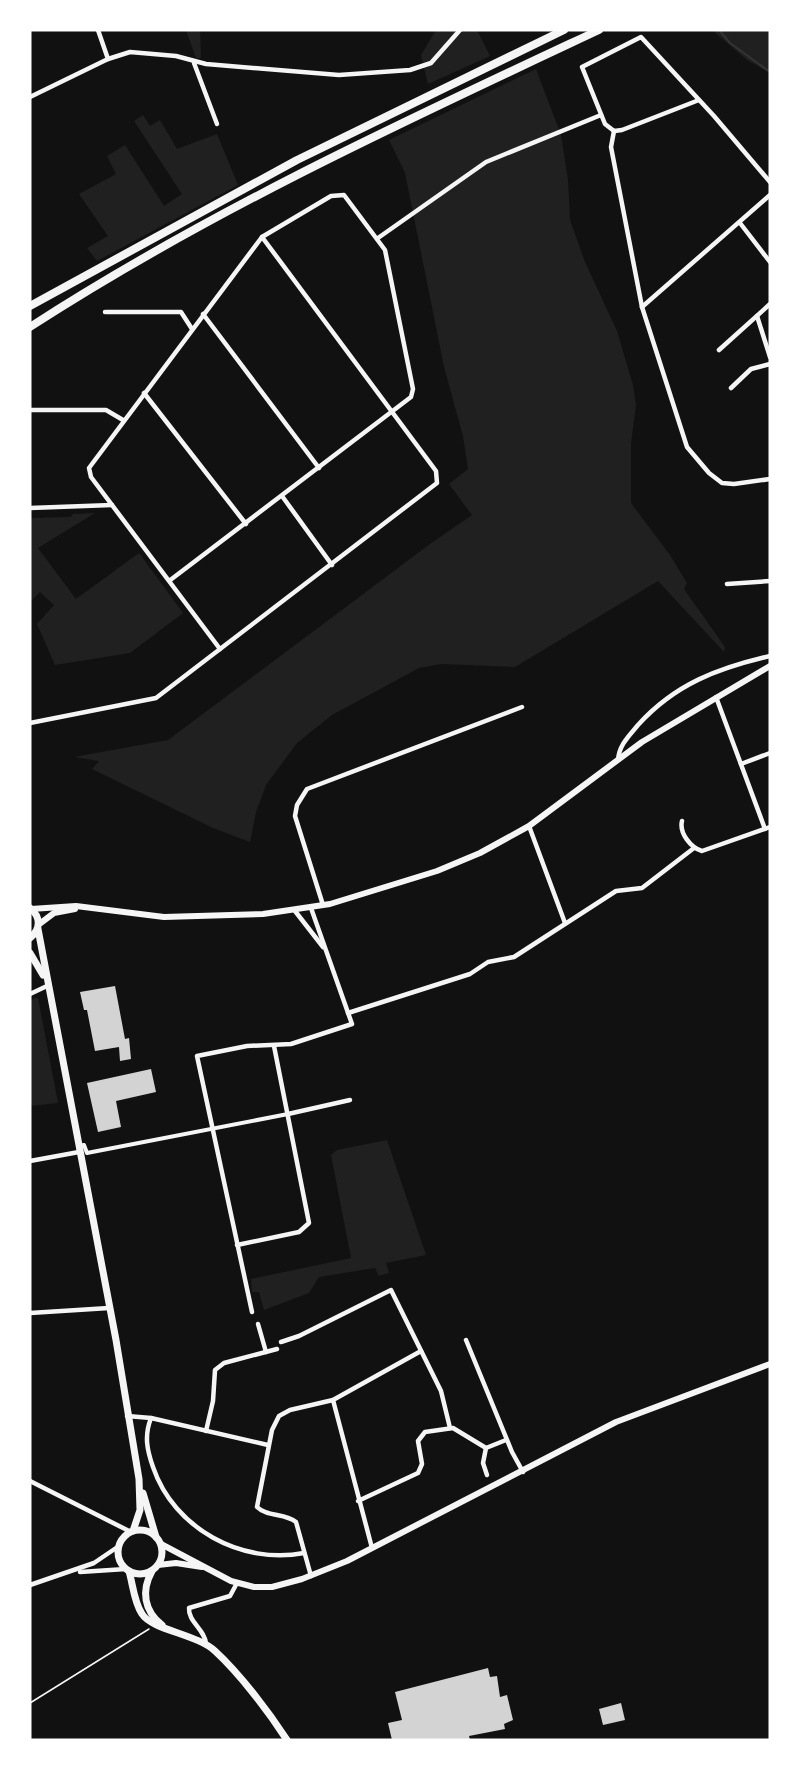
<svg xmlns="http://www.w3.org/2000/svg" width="800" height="1770" font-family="Manrope,sans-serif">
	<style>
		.green { fill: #202020 }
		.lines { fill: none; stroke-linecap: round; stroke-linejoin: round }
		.stream { stroke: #333; stroke-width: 2 }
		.building { fill: #d3d3d3 }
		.path { stroke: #f5f5f5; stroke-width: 1.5 }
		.pedestrian { stroke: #f5f5f5; stroke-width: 4 }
		.minor { stroke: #f5f5f5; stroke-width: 4.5 }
		.tertiary { stroke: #f5f5f5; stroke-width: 6 }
		.secondary { stroke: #f5f5f5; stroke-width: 7 }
		.trunk { stroke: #f5f5f5; stroke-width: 8 }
	</style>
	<rect width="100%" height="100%" fill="#111"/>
	<g class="green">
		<path d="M 186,30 L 200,30 L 201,58 L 196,58 Z"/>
		<path d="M 436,30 L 477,30 L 490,56 L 428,84 L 421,55 Z"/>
		<path d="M 712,30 L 770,30 L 770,73 L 747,60 Z"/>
		<path d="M 536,69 L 561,135 L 568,180 L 570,220 L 585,262 L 617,331 L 633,385 L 636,405 L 631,443 L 631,503 L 670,555 L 687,583 L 684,589 L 725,647 L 724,652 L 658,581 L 515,667 L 441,664 L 419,668 L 332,715 L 297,743 L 266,785 L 256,812 L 250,842 L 213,828 L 92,769 L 99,761 L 74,757 L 168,740 L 430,544 L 472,515 L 449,484 L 468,469 L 463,436 L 444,367 L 405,173 L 389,140 Z"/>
		<path d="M 143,115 L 150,126 L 160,120 L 177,149 L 217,134 L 238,185 L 97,261 L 87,248 L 108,236 L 79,194 L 116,174 L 107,156 L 125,145 L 164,206 L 182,194 L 134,121 Z"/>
		<path d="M 95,513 L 38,548 L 76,599 L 139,553 L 183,613 L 130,653 L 55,665 L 37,624 L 54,605 L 40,592 L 30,602 L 30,518 L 71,517 L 73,514 Z"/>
		<path d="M 34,998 L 38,998 L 58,1103 L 30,1106 L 30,1002 Z"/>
		<path d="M 387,1140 L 426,1255 L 386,1263 L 389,1273 L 379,1276 L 375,1268 L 319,1277 L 309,1293 L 264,1310 L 259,1292 L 252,1292 L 251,1279 L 351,1258 L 331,1155 L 337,1150 Z"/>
	</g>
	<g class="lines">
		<path class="stream" d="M 719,30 L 730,43 L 770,72"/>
	</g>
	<g class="building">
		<path d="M 115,986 L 125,1039 L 129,1038 L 131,1059 L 120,1061 L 119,1047 L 95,1051 L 87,1010 L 84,1010 L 80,992 Z"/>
		<path d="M 151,1069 L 156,1092 L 116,1101 L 121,1127 L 98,1132 L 87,1083 Z"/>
		<path d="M 488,1668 L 490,1677 L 497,1676 L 500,1697 L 507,1695 L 513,1720 L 504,1724 L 505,1729 L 469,1736 L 470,1740 L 392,1740 L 388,1723 L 402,1720 L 395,1692 Z"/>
		<path d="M 621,1703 L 625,1720 L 603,1725 L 599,1709 Z"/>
	</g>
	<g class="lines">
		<path class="path" d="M 30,1703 L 149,1629"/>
		<path class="pedestrian" d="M 78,1146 L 84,1145 L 87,1153 L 288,1114"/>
		<g class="minor">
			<path d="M 98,30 L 108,59"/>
			<path d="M 194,63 L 217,124"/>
			<path d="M 30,97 L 108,59 L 130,52 L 176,56 L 206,64 L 339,75 L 410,70 L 431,63 L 460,30"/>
			<path d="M 614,131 L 611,147 L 642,307 L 687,447 L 709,473 L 722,483 L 734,484 L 770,479"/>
			<path d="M 614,131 L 605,124 L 582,67 L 641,37 L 714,116 L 770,182"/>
			<path d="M 614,131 L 622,130 L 699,100"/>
			<path d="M 740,223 L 770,262"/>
			<path d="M 378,238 L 486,162 L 601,115"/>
			<path d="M 642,307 L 770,195"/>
			<path d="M 105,312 L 181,312 L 192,329"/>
			<path d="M 203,314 L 319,468"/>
			<path d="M 757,316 L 770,357"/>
			<path d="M 719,350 L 770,304"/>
			<path d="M 731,388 L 751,369 L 770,364"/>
			<path d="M 144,393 L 246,524"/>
			<path d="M 30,410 L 106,410 L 123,420"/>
			<path d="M 282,496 L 332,565"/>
			<path d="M 30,508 L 112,505"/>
			<path d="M 169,581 L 411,397 L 413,389 L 385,250 L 344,195 L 331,196 L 262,237 L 89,468 L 91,477 L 220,649"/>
			<path d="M 727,584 L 770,581"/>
			<path d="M 716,697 L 765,829"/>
			<path d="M 30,723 L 156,698 L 437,483 L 436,471 L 262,237"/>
			<path d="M 618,760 C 619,745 629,736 638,725 C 675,684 718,668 770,656"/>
			<path d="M 741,764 L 770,753"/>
			<path d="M 682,821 C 679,833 691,848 702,851 L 770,827"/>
			<path d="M 529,826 L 565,923"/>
			<path d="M 323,905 L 295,816 L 297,805 L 307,789 L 522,707"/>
			<path d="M 295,911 L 323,947"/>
			<path d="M 30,994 L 47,986"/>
			<path d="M 348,1013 L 470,974 L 488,962 L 514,957 L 616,891 L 642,888 L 694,848"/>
			<path d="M 288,1114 L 350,1100"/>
			<path d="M 30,1161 L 79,1152"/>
			<path d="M 237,1245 L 299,1232 L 309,1223 L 274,1046"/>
			<path d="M 252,1312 L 197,1056 L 247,1046 L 291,1044 L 352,1024 L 311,908"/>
			<path d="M 30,1313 L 109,1308"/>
			<path d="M 258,1324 L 266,1352"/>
			<path d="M 466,1340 L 512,1452 L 523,1472"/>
			<path d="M 281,1342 L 299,1336 L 391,1290 L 441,1391 L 450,1428"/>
			<path d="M 333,1400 L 372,1548"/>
			<path d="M 127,1416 L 151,1418 L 268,1445"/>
			<path d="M 151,1418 C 144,1436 147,1450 153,1467 C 174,1529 242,1565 304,1553"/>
			<path d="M 206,1431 L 213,1401 L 215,1370 L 224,1363 L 277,1349"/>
			<path d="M 487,1475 L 483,1463 L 486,1448 L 506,1440"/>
			<path d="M 30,1481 L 131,1532"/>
			<path d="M 358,1501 L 418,1473 L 422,1464 L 418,1441 L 425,1432 L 453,1428 L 486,1448"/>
			<path d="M 80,1572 L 126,1569"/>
			<path d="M 311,1576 L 296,1522 C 285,1513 267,1517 257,1507 L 272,1430 L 279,1416 L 290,1410 L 333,1400 L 421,1351"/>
			<path d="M 30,1585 L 94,1563 L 119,1546"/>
			<path d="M 206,1644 C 205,1629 188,1622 189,1608 L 230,1596 L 237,1583"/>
		</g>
		<g class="tertiary">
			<path d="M 31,909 L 76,906 L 164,917 L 263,914 L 330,904 L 437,871 L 480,853 L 529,826 L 642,742 L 770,666"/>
			<path d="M 38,925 L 54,913 L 75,909"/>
			<path d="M 161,1544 L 231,1581 L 254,1587 L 272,1587 L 302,1579 L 347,1561 L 616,1422 L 770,1364"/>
			<path d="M 158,1565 L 176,1563 L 202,1567"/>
		</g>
		<g class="secondary">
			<path d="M 30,908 C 41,917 41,929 30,938"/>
			<path d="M 38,929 L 116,1340 L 139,1479 L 140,1510 L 133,1531"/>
			<path d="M 30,953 L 43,975"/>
			<path d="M 143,1493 L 156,1537"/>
			<circle cx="140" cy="1552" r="22"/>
			<path d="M 129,1571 C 133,1585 134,1602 142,1614 C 152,1630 197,1634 215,1651 C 240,1674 268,1711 287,1740"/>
			<path d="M 152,1571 C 141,1591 144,1611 162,1625"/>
		</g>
		<g class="trunk">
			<path d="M 30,306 L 297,160 L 564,30"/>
			<path d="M 30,327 C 209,211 407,120 599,30"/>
		</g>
	</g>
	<rect width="800" height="1770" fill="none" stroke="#ffffff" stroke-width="63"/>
</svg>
